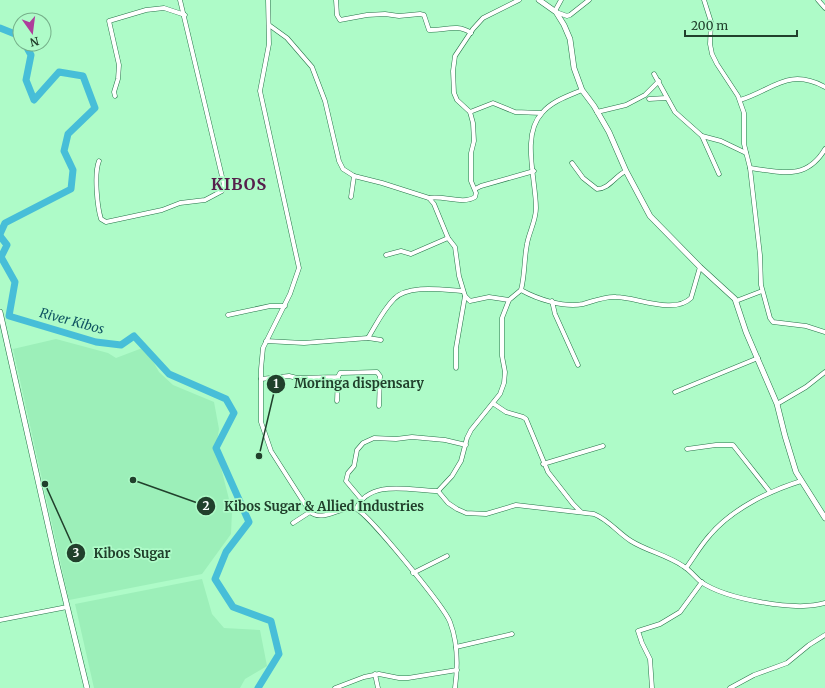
<svg xmlns="http://www.w3.org/2000/svg" width="825" height="688" font-family="Merriweather,serif">
	<style>
		.built { fill: #9cefb9 }
		.lines { fill: none; stroke-linecap: round; stroke-linejoin: round }
		.river { stroke: #47bed8; stroke-width: 7 }
		.minor-casing { stroke: #267348; stroke-width: 5 }
		.tertiary-casing { stroke: #267348; stroke-width: 6 }
		.minor { stroke: #fff; stroke-width: 4 }
		.tertiary { stroke: #fff; stroke-width: 5 }
		.labels { text-anchor: middle; dominant-baseline: central; stroke-width: 3.5; stroke-linejoin: round; paint-order: stroke }
		.water-label { font-size: 13px; font-style: italic; fill: #105462; stroke: #aefbc8 }
		.district-label { font-size: 16px; font-weight: bold; letter-spacing: 1px; fill: #56204c; stroke: #aefbc8 }
		.leader { fill: none; stroke: #21402c; stroke-width: 1.5 }
		.callout-dot { fill: #21402c; stroke: #aefbc8; stroke-width: 1.5 }
		.mark-label { font-size: 12px; text-anchor: middle; font-weight: bold; fill: #fff }
		.callout-label { font-size: 13px; text-anchor: middle; font-weight: bold; fill: #21402c; stroke: #aefbc8; stroke-width: 3.5; stroke-linejoin: round; paint-order: stroke }
	</style>
	<rect width="100%" height="100%" fill="#aefbc8"/>
	<g class="built">
		<path d="M 56,339 L 108,353 L 116,358 L 145,347 L 159,372 L 173,385 L 214,402 L 219,429 L 216,448 L 232,511 L 231,534 L 202,574 L 69,600 L 13,349 Z"/>
		<path d="M 202,579 L 212,614 L 224,628 L 260,630 L 267,666 L 245,679 L 240,688 L 94,688 L 75,604 Z"/>
	</g>
	<g class="lines">
		<g class="river">
			<path d="M 0,28 L 20,36"/>
			<path d="M 0,234 L 5,223 L 71,189 L 73,170 L 64,151 L 68,134 L 95,108 L 83,76 L 59,72 L 34,100 L 26,80 L 31,55 L 25,44"/>
			<path d="M 0,236 L 7,245 L 1,257 L 15,282 L 9,316 L 96,342 L 121,345 L 134,336 L 169,374 L 226,399 L 234,413 L 216,448 L 249,522 L 226,552 L 215,579 L 233,607 L 271,621 L 279,654 L 258,688"/>
		</g>
		<g class="minor-casing">
			<g id="minor">
				<path d="M 268,0 L 269,44 L 260,91 L 299,268 L 290,294 L 263,348 L 261,369 L 261,422 L 271,451 L 310,512 C 324,523 340,505 356,509 C 367,512 445,608 450,622 C 458,643 458,666 455,688"/>
				<path d="M 336,0 L 337,15 L 340,20 L 367,15 L 385,14 L 399,16 L 420,14 L 424,15 L 429,30 C 444,31 457,23 471,33"/>
				<path d="M 704,0 L 711,22 L 710,44 L 712,54 L 717,64 L 738,96 L 744,113 L 744,144 L 750,168 L 760,255 L 761,285 L 770,318 L 773,322 L 806,326 L 825,332"/>
				<path d="M 818,0 L 825,8"/>
				<path d="M 555,11 L 561,0"/>
				<path d="M 556,12 L 567,16 L 570,15 L 589,0"/>
				<path d="M 269,25 L 287,38 L 312,67 L 325,101 L 339,161 L 343,169 L 354,176 L 382,183 L 429,198 L 434,204 L 448,238 L 455,247 L 459,276 L 465,296 L 470,301 L 489,297 L 509,300"/>
				<path d="M 654,74 L 675,112 L 702,136 L 719,174"/>
				<path d="M 115,96 L 114,92 L 118,79 L 119,65 L 109,21 L 146,10 L 164,8 L 185,15"/>
				<path d="M 649,99 L 666,98"/>
				<path d="M 740,100 C 773,90 788,67 825,87"/>
				<path d="M 470,112 L 493,103 L 515,112 L 541,113"/>
				<path d="M 597,112 L 626,105 L 645,95 L 659,81"/>
				<path d="M 702,136 L 721,141 L 746,153"/>
				<path d="M 99,161 C 94,173 97,206 101,219 L 106,222 L 162,210 L 180,203 L 205,200 L 222,191 L 224,185 L 180,0"/>
				<path d="M 572,163 L 583,178 L 597,189 C 609,189 615,176 626,171"/>
				<path d="M 750,168 C 781,172 806,181 825,149"/>
				<path d="M 475,189 L 481,186 L 534,171"/>
				<path d="M 351,197 L 354,176"/>
				<path d="M 429,198 C 443,195 463,205 475,197 L 476,193 L 471,181 L 471,153 L 474,141 L 473,123 L 470,112 L 457,100 L 454,93 L 453,71 L 455,56 L 473,29 L 483,18 L 519,0"/>
				<path d="M 386,255 L 401,251 L 411,254 L 448,238"/>
				<path d="M 521,290 C 537,299 564,308 583,304 C 594,301 605,296 616,297 C 636,297 674,315 691,298 L 700,267"/>
				<path d="M 552,301 L 555,314 L 578,365"/>
				<path d="M 736,301 L 762,291"/>
				<path d="M 228,315 L 270,306 L 285,306"/>
				<path d="M 368,338 C 376,325 383,310 394,299 C 408,284 444,290 463,291"/>
				<path d="M 266,341 L 304,343 L 368,338 L 381,340"/>
				<path d="M 456,368 L 456,348 L 465,296"/>
				<path d="M 261,379 L 289,376 L 297,378 L 338,377 L 340,373 L 377,372 L 380,376 L 379,406"/>
				<path d="M 675,392 L 758,358"/>
				<path d="M 337,401 L 338,377"/>
				<path d="M 494,404 L 506,412 L 523,417 L 526,419 L 548,472 L 573,504 L 581,512"/>
				<path d="M 777,404 L 806,387 L 825,372"/>
				<path d="M 687,449 L 716,445 L 733,445 L 770,492"/>
				<path d="M 543,464 L 603,446"/>
				<path d="M 438,491 L 452,476 L 461,461 L 467,438 L 471,430 L 500,394 L 504,383 L 505,372 L 502,356 L 502,318 L 509,300 L 521,290 C 525,275 524,259 527,244 C 529,232 536,221 536,208 C 536,180 521,135 542,113 C 552,101 568,96 582,90"/>
				<path d="M 362,500 L 346,481 L 348,473 L 354,466 L 357,450 L 363,443 L 374,438 L 396,439 L 412,437 L 445,440 L 466,445"/>
				<path d="M 356,509 C 370,478 412,491 438,491 L 448,503 L 457,509 L 466,513 L 486,514 L 516,505 L 594,514 C 609,520 618,533 631,541 C 647,551 667,555 683,566 C 690,570 695,577 701,582 C 726,599 796,612 825,603"/>
				<path d="M 293,523 L 310,512"/>
				<path d="M 686,568 C 694,557 701,545 710,535 C 732,509 769,491 801,481"/>
				<path d="M 413,573 L 447,556"/>
				<path d="M 0,620 L 67,607"/>
				<path d="M 456,647 L 512,634"/>
				<path d="M 375,674 L 378,688"/>
				<path d="M 335,688 L 364,677 L 379,674 L 399,678 L 408,678 L 457,670"/>
				<path d="M 652,688 L 650,659 L 642,643 L 638,631 L 660,624 L 680,612 L 702,582"/>
				<path d="M 730,688 L 754,675 L 787,663 L 809,645 L 825,635"/>
			</g>
		</g>
		<g class="tertiary-casing">
			<g id="tertiary">
				<path d="M 539,0 L 556,12 L 564,25 L 570,39 L 574,68 L 582,90 L 594,106 L 609,132 L 626,171 L 650,216 L 700,267 L 735,299 L 746,332 L 777,404 L 785,436 L 796,472 L 825,518"/>
				<path d="M 0,312 L 57,565 L 87,688"/>
			</g>
		</g>
		<use href="#minor" class="minor"/>
		<use href="#tertiary" class="tertiary"/>
	</g>
	<g class="labels">
		<g class="water-label">
			<text transform="translate(72 321) rotate(15)">River Kibos</text>
		</g>
		<g class="district-label">
			<text x="239" y="184">KIBOS</text>
		</g>
	</g>
	<path class="leader" d="M259 456L276 384M133 480L206 506M45 484L76 553"/>
	<g class="callout-dot">
		<circle cx="259" cy="456" r="4"/>
		<circle cx="133" cy="480" r="4"/>
		<circle cx="45" cy="484" r="4"/>
		<circle cx="276" cy="384" r="10"/>
		<circle cx="206" cy="506" r="10"/>
		<circle cx="76" cy="553" r="10"/>
	</g>
	<g class="mark-label">
		<text x="276" y="388">1</text>
		<text x="206" y="510">2</text>
		<text x="76" y="557">3</text>
	</g>
	<g class="callout-label">
		<text x="359" y="388">Moringa dispensary</text>
		<text x="324" y="511">Kibos Sugar &amp; Allied Industries</text>
		<text x="132" y="558">Kibos Sugar</text>
	</g>
	<g transform="translate(32 32) rotate(166)"><circle r="19" fill="#aefbc8" stroke="#76b08a"/>
	<path d="M0-3L7 15L0 10L-7 15Z" fill="#ae3e9b"/>
	<text y="-6" font-size="11" font-weight="bold" text-anchor="middle" fill="#21402c">N</text>
	</g>
	<path d="M685 30v6h112v-6" fill="none" stroke="#21402c" stroke-width="2"/>
	<text x="691" y="30" font-size="12" fill="#21402c" stroke="#aefbc8" stroke-width="3" paint-order="stroke">200 m</text>
</svg>
